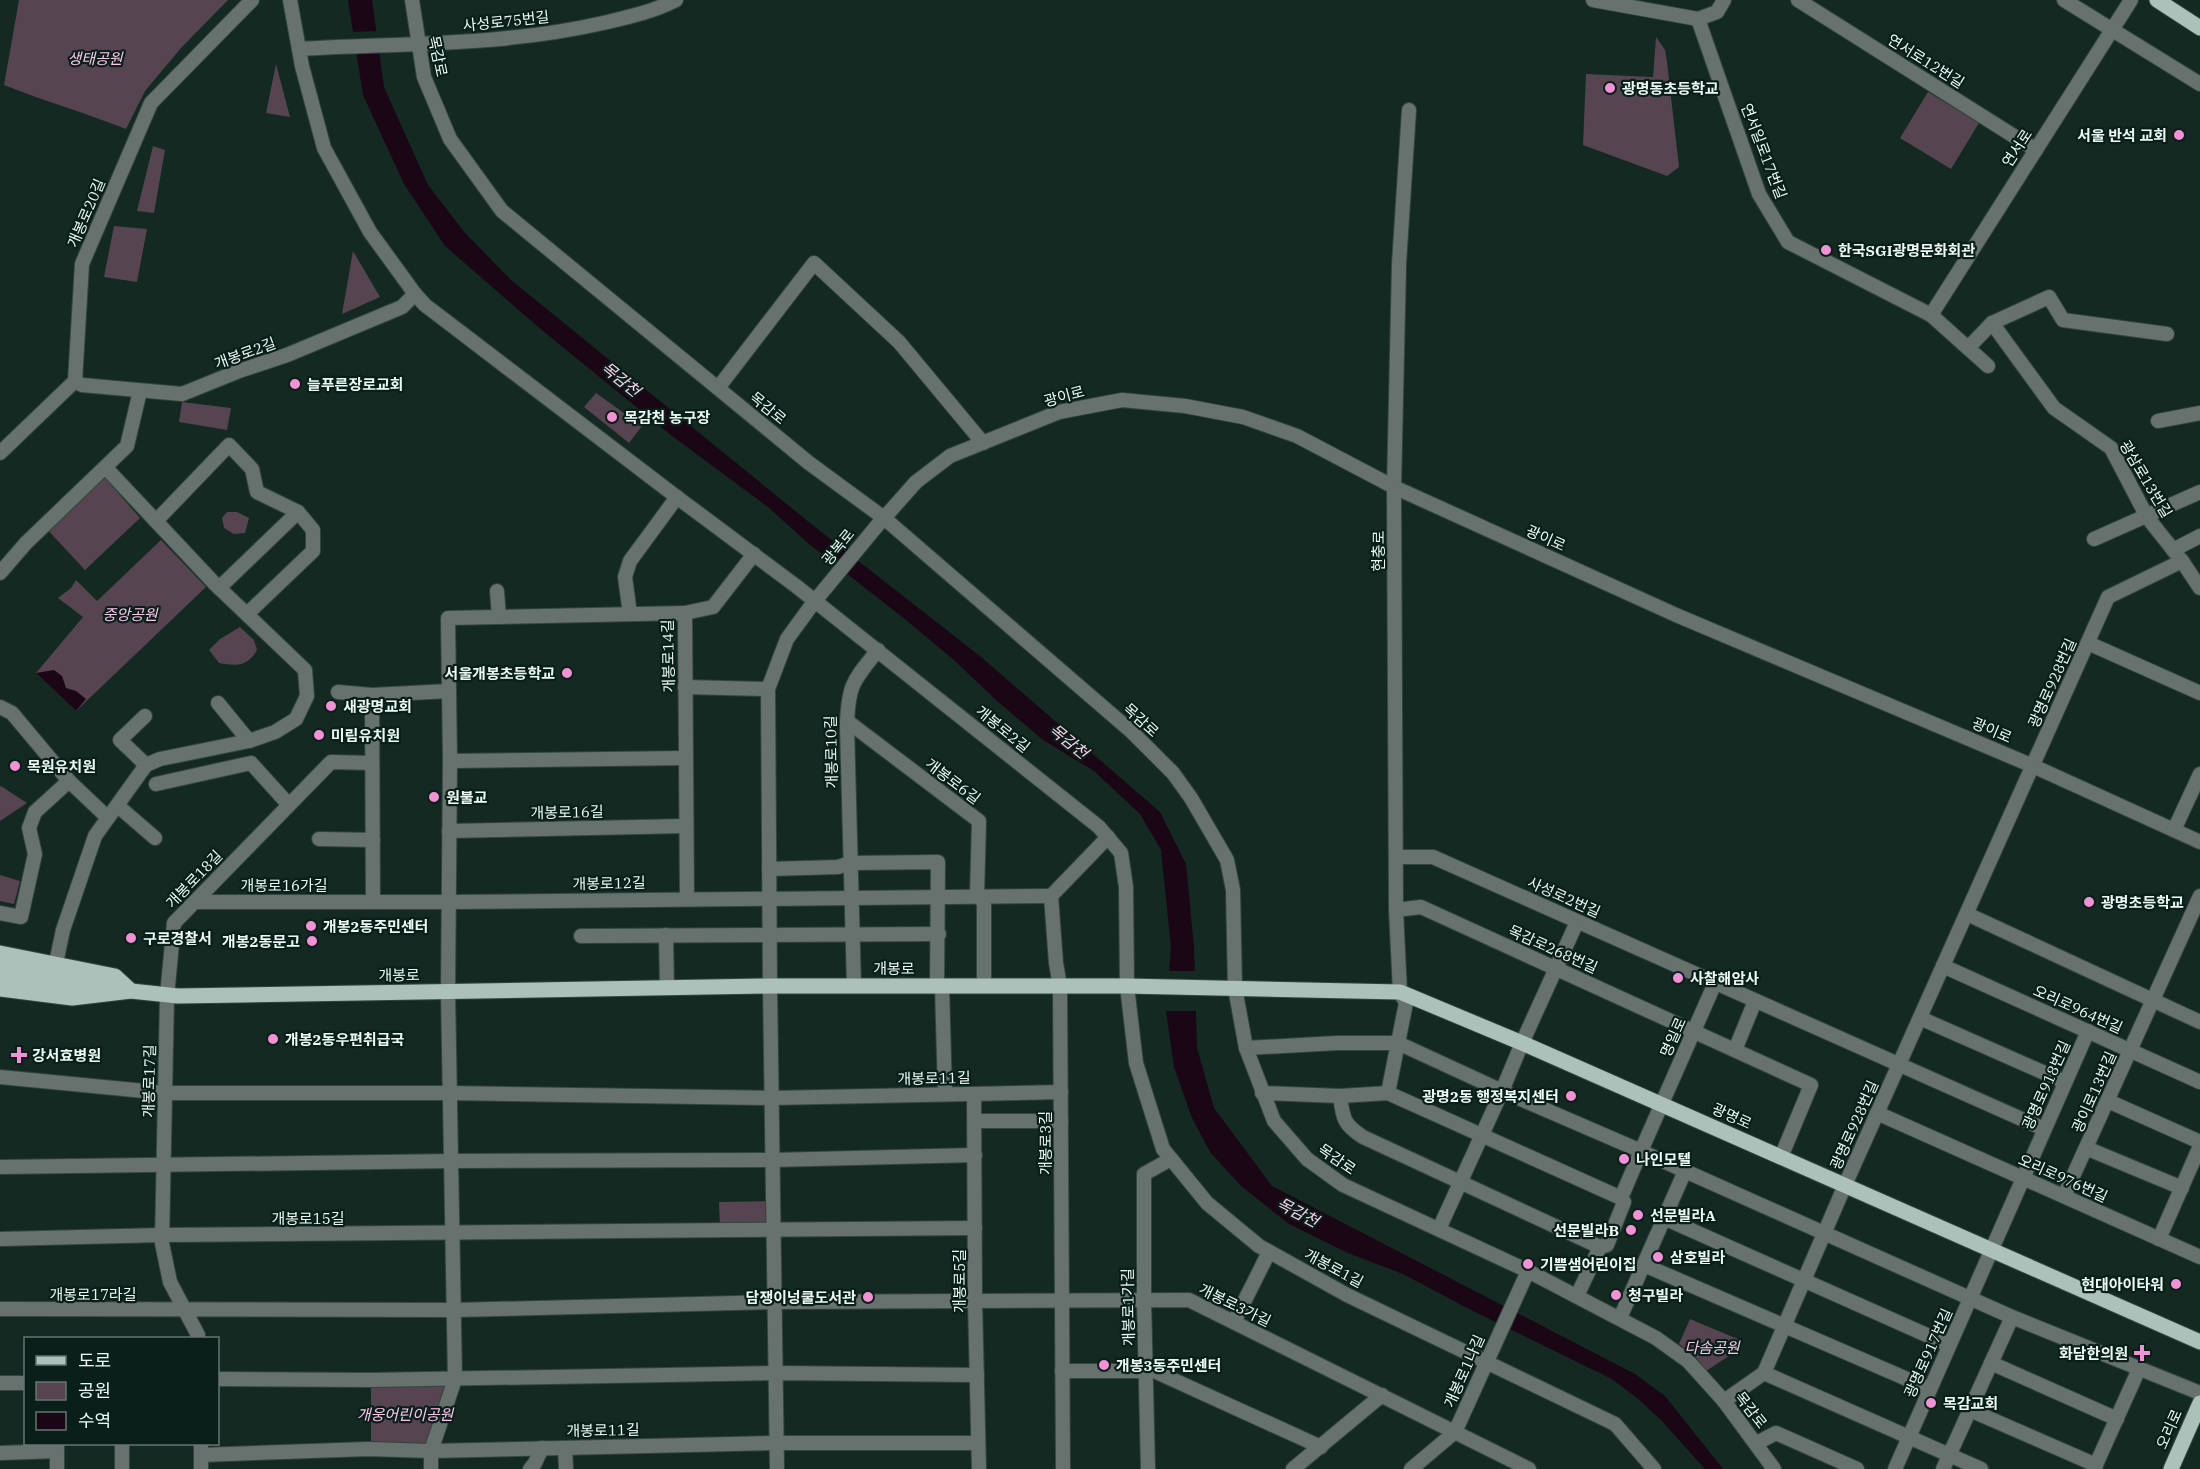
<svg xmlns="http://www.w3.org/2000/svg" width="2200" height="1469" font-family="'IBM Plex Serif','Noto Sans KR',serif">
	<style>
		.green { fill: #564450 }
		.water { fill: #1b0615 }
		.pier { fill: #142922 }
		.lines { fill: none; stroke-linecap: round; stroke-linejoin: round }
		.minor-casing { stroke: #32463f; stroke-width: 16 }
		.major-casing { stroke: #32463f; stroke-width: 17 }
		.minor { stroke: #67726e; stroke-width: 14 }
		.major { stroke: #abc1b9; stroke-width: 15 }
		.poi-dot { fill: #f391d6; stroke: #0a1f19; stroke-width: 2 }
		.labels { text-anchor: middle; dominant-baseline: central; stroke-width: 4.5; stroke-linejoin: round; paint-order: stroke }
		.street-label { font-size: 15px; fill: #ebf8f3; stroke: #0a1f19 }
		.park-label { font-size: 15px; font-style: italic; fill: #fbc6ea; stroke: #0a1f19 }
		.poi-label { font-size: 15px; font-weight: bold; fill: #ebf8f3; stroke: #0a1f19; text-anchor: start }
		.water-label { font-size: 16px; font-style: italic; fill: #fcd1ed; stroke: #0a1f19 }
	</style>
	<rect width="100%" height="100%" fill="#142922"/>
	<g class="green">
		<path d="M 19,0 L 228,0 L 181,48 L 145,91 L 126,129 C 86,113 44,101 4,85 Z"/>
		<path d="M 1656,37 L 1665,50 L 1667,62 L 1679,167 L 1667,176 L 1583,145 L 1586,74 L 1653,77 Z"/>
		<path d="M 276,64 L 290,117 L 266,113 Z"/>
		<path d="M 1928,92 L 1979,123 L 1951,169 L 1900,138 Z"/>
		<path d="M 153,146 L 165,150 L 154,213 L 137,211 Z"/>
		<path d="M 114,226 L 147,229 L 137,282 L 104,277 Z"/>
		<path d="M 353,251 L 380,297 L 342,314 Z"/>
		<path d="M 596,393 L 642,426 L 629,443 L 584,407 Z"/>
		<path d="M 182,402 L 231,408 L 227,430 L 179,422 Z"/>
		<path d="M 101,473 L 140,518 L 85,570 L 44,526 Z"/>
		<path d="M 227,512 L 237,512 L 249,518 L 245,533 L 234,534 L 224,528 L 222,518 Z"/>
		<path d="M 161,540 L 206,587 L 76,711 L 36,673 L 83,617 L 58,598 L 71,588 L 76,580 L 97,601 Z"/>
		<path d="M 240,627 L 254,640 L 257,650 C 247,667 236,666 219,663 L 209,650 L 220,639 Z"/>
		<path d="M 1,786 L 27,803 L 0,821 L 0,787 Z"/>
		<path d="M 0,875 L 20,881 L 14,904 L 0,901 Z"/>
		<path d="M 773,1201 L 773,1225 L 720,1226 L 719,1202 Z"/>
		<path d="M 1690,1319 L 1740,1340 L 1735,1352 L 1706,1371 L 1695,1356 L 1679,1344 Z"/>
		<path d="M 451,1381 L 427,1448 L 371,1446 L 371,1383 Z"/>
	</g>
	<g class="water">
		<path d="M 348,0 L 372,0 L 384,87 L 428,185 L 465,233 L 511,280 L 815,527 L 981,657 L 1160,812 L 1186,864 L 1194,947 L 1197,1048 L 1214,1108 L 1272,1186 L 1635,1374 L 1665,1396 L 1723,1469 L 1705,1469 L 1661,1420 L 1637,1398 L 1612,1379 L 1469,1309 L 1403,1274 L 1348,1253 L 1289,1224 L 1241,1186 L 1210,1152 L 1192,1118 L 1174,1067 L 1166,1011 L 1171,947 L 1161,850 L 1140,814 L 1094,771 L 1043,740 L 997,701 L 954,660 L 906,620 L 809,544 L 768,507 L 672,436 L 543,331 L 445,246 L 404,184 L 363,95 Z"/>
		<path d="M 54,670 L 62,676 L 66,688 L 76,691 L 86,699 L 76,711 L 36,673 Z"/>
	</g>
	<g class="pier">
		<path d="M 379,31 L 382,50 L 352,52 L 349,32 Z"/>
		<path d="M 1166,971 L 1198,971 L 1199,1011 L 1163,1011 Z"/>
	</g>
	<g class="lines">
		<g class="minor-casing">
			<g id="minor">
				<path d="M 290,0 L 302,66 L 324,148 L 370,232 L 415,294 L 425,305 L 678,498 L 796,586 L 1099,827 L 1121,853 L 1126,887 L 1127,986 L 1136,1063 L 1163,1149 L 1207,1203 L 1259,1246 L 1347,1295 L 1615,1424 L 1654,1469"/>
				<path d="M 412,0 L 424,77 L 450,139 L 502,211 L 809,463 L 884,518 L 1132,732 L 1173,773 L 1191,798 L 1227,860 L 1233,890 L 1235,988 L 1246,1048 L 1274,1121 L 1307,1159 L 1343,1185 L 1528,1271 L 1656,1338 L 1688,1361 L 1724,1401 L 1774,1469"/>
				<path d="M 1593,0 L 1698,19 L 1717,12 L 1724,0"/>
				<path d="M 1798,0 L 2036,150"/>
				<path d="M 2064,0 L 2200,84"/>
				<path d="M 1698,19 L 1759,194 L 1788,242 L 1931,315 L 1988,366"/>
				<path d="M 299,49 C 401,43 503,46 603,23 C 629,17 652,12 676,0"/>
				<path d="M 1931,315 L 2131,0"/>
				<path d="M 1992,323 L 2054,408 L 2111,448 L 2147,517 L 2182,561 L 2200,588"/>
				<path d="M 1968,348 L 1992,323 L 2049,297 L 2063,320 L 2167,334"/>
				<path d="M 75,381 L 82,385 L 182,394 L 239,371 L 287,355 L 402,307 L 415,294"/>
				<path d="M 718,388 L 814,263 L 899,342 L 983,443"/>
				<path d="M 2158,421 L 2200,413"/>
				<path d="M 0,453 L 75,381 L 82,264 L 151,103 L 252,0"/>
				<path d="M 156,521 L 229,445 L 252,469 L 257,492 L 298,512 L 313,530 L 313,551 L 247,614"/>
				<path d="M 2094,539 L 2200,492"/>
				<path d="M 2173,550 L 2200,536"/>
				<path d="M 0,573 L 26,543 L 127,446 L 140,391"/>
				<path d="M 219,588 L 298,512"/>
				<path d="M 497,591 L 499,617"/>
				<path d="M 685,613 L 713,607 L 754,554"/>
				<path d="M 630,614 L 625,577 L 630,561 L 677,497"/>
				<path d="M 2088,643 L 2200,693"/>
				<path d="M 685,687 L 768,689"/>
				<path d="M 338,692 L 372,695 L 449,691"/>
				<path d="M 372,695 L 373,902"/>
				<path d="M 218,703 L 249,741"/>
				<path d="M 0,707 L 12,713 L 69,781 L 107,817"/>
				<path d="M 145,716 L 120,740 L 146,765"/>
				<path d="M 847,721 L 979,821 L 977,896 L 984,902 L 984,986"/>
				<path d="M 450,761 L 686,758"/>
				<path d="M 156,784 L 251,763 L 289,805"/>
				<path d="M 118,806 L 155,838"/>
				<path d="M 2174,830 L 2200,774"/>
				<path d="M 449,831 L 686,826"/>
				<path d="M 319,839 L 373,840"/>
				<path d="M 1396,857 L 1433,857 L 2044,1129"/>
				<path d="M 769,869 L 838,867 L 850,863 L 938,862 L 937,986"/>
				<path d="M 195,902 L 449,902 L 1051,896"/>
				<path d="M 1396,910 L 1421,907 L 1811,1085 L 1781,1157"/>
				<path d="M 0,913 L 21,917 L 35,854 L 29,828 L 35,812 L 69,781"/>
				<path d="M 1967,914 L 2200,1022"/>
				<path d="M 666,935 L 667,988"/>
				<path d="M 581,936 L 939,934"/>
				<path d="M 56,963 L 63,930 L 95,836 L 146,765 L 160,759 L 249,741 L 275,732 L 296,719 L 307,696 L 305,670 L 215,584 L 106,468"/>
				<path d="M 1943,966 L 2200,1082"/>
				<path d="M 854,986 L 847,726 C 848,685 853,681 878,650"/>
				<path d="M 942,986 L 945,1094"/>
				<path d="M 1920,1018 L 2065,1082"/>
				<path d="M 1246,1048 L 1337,1043 L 1398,1043 L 1502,1091 L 1522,1043 L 1577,922"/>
				<path d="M 1735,1050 L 1755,1001"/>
				<path d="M 0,1077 L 165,1093 L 450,1093 L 772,1098 L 1061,1092"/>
				<path d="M 1262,1093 L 1340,1096 L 1388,1093 L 1621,1198"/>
				<path d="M 1388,1093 L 1406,1003 L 1400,992 L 1396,910 L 1394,487 L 1399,264 L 1409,110"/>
				<path d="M 974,1094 L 975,1301 L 979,1469"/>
				<path d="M 1340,1096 C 1343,1118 1343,1124 1363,1137 L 1600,1247"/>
				<path d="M 2108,1101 L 2200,1142"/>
				<path d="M 1877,1113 L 2200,1257"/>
				<path d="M 975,1121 L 1061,1121"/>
				<path d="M 2086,1148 L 2182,1188"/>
				<path d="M 0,1167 L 452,1161 L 772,1160 L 975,1155"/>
				<path d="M 1685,1171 L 1641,1151 L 1715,983"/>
				<path d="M 2064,1196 L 2200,896"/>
				<path d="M 1664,1218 L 1949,1345"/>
				<path d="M 1439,1229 L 1502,1091 L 1641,1151 L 1621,1198 L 1624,1202 L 1607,1245 L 1600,1247 L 1577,1296"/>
				<path d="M 0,1239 L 162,1235 L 975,1228"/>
				<path d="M 2159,1239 L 2200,1146"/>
				<path d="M 1644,1265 L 1930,1389"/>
				<path d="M 0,1309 L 455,1310 L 775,1302 L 1189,1300 L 1529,1469"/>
				<path d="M 1620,1318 L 1685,1171 L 2012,1317 L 2200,1393"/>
				<path d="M 1234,1322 L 1269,1252"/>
				<path d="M 198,1338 L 198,1335 L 170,1282 L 162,1243 L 167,996 L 174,923 L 331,762 L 372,763"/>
				<path d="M 1991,1363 L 2117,1419"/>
				<path d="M 1062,1371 L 1154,1371 L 1321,1447"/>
				<path d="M 1764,1373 L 1981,1469"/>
				<path d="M 218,1379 L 371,1380 L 776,1373 L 977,1375"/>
				<path d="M 0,1383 L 26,1383"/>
				<path d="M 1724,1401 L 1764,1373 L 1845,1185 L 2108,597 L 2182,561"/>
				<path d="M 1970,1410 L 2096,1465"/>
				<path d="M 1757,1443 L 1776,1433 L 1857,1469"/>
				<path d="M 57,1444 L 57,1469"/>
				<path d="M 122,1444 L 122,1469"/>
				<path d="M 201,1444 L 201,1469"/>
				<path d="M 565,1448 L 566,1469"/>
				<path d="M 0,1453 L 57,1451"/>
				<path d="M 201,1455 L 368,1449 L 431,1451 L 777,1443 L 978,1443"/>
				<path d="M 431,1469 L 431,1451 L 455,1379 L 448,992 L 450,761 L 448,618 L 685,613 L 687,899"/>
				<path d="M 530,1469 L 535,1463 L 542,1448"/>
				<path d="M 777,1469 L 770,986 L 768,689 L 787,639 L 814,602 L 876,527 L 916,482 L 950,456 L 1059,412 L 1122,400 L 1185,406 L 1243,417 L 1297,436 L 1394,487 L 1676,615 L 2033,766 L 2200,842"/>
				<path d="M 1063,1469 L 1060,986 L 1056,963 L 1051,896 L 1108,837"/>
				<path d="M 1148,1469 L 1144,1300 L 1144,1174 L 1171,1159"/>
				<path d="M 1293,1469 L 1382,1395"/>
				<path d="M 1411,1469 L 1455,1432 L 1528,1271"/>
				<path d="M 1895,1469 L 2088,1031"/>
				<path d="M 1943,1469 L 2012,1317"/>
				<path d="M 2094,1469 L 2139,1369"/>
			</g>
		</g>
		<g class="major-casing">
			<g id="major">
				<path d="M 2157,0 L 2200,28"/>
				<path d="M 0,953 L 115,976 L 129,989"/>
				<path d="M 0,965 L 53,973 L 120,988"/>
				<path d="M 0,977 L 92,989"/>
				<path d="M 0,989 L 72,998 L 131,991 L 178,996 L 770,986 L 1127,986 L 1400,992 L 1522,1043 L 2200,1342"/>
				<path d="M 2171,1469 L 2200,1403"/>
			</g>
		</g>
		<use href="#minor" class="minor"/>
		<use href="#major" class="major"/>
	</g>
	<g class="poi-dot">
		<circle cx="1610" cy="88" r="6"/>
		<circle cx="2179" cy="135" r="6"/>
		<circle cx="1826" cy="250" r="6"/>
		<circle cx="295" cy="384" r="6"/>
		<circle cx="612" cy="417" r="6"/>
		<circle cx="567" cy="673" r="6"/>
		<circle cx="331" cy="706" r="6"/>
		<circle cx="319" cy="735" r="6"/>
		<circle cx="15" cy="766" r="6"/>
		<circle cx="434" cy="797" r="6"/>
		<circle cx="2089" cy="902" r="6"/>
		<circle cx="311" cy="926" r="6"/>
		<circle cx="131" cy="938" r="6"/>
		<circle cx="312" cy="941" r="6"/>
		<circle cx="1678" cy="978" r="6"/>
		<circle cx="273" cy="1039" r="6"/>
		<path d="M16 1046h6v6h6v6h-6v6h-6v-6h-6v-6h6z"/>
		<circle cx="1571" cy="1096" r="6"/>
		<circle cx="1624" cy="1159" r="6"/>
		<circle cx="1638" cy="1215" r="6"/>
		<circle cx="1631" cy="1230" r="6"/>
		<circle cx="1658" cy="1257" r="6"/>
		<circle cx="1528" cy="1264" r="6"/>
		<circle cx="2176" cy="1284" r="6"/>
		<circle cx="1616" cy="1295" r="6"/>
		<circle cx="868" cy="1297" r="6"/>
		<path d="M2139 1344h6v6h6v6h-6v6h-6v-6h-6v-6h6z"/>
		<circle cx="1104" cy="1365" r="6"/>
		<circle cx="1931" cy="1403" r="6"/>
	</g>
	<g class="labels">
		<g class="street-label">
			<text transform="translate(506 21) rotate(-6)">사성로75번길</text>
			<text transform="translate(438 56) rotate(78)">목감로</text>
			<text transform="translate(1926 61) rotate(32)">연서로12번길</text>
			<text transform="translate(2017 148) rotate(-57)">연서로</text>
			<text transform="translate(1764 151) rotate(69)">연서일로17번길</text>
			<text transform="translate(86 213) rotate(-67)">개봉로20길</text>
			<text transform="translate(245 353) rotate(-20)">개봉로2길</text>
			<text transform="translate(1064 396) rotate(-15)">광이로</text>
			<text transform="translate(768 408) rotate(39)">목감로</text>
			<text transform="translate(2146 479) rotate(59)">광삼로13번길</text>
			<text transform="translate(1546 538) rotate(24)">광이로</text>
			<text transform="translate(838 547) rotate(-51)">광복로</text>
			<text transform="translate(1378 551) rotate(-90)">현충로</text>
			<text transform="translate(668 656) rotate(-91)">개봉로14길</text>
			<text transform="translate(2052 683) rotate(-66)">광명로928번길</text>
			<text transform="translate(1141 720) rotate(42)">목감로</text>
			<text transform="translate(1003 729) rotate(39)">개봉로2길</text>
			<text transform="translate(1992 730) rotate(23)">광이로</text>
			<text transform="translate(831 752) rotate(-91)">개봉로10길</text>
			<text transform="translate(953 781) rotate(37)">개봉로6길</text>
			<text transform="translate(567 812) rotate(-1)">개봉로16길</text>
			<text transform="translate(194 879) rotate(-46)">개봉로18길</text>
			<text transform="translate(609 883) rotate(-1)">개봉로12길</text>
			<text x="284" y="885">개봉로16가길</text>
			<text transform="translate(1564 897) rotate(24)">사성로2번길</text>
			<text transform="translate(1553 949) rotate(24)">목감로268번길</text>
			<text x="894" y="968">개봉로</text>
			<text transform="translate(399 975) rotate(-1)">개봉로</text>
			<text transform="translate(2078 1009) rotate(24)">오리로964번길</text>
			<text transform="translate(1673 1037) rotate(-66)">명일로</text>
			<text transform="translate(934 1078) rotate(-1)">개봉로11길</text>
			<text transform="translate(149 1081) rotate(-89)">개봉로17길</text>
			<text transform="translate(2046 1085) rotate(-66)">광명로918번길</text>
			<text transform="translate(2094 1092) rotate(-66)">광이로13번길</text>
			<text transform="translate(1732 1116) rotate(24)">광명로</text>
			<text transform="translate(1854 1125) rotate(-66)">광명로928번길</text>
			<text transform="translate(1045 1143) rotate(-90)">개봉로3길</text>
			<text transform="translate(1337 1159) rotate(34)">목감로</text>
			<text transform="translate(2063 1178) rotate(24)">오리로976번길</text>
			<text x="308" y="1218">개봉로15길</text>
			<text transform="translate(1334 1268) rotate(28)">개봉로1길</text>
			<text transform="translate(959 1281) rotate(-90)">개봉로5길</text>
			<text x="93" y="1294">개봉로17라길</text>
			<text transform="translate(1235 1305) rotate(26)">개봉로3가길</text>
			<text transform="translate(1128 1307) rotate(-91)">개봉로1가길</text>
			<text transform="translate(1928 1353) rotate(-66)">광명로917번길</text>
			<text transform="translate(1464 1371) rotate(-66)">개봉로1나길</text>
			<text transform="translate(1751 1410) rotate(52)">목감로</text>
			<text transform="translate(2169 1429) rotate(-66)">오리로</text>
			<text transform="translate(603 1430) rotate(-1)">개봉로11길</text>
		</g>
		<g class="park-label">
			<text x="95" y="58">생태공원</text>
			<text x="130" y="614">중앙공원</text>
			<text x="1712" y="1347">다솜공원</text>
			<text x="405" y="1414">개웅어린이공원</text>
		</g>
		<g class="poi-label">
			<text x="1622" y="88">광명동초등학교</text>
			<text x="2167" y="135" text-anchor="end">서울 반석 교회</text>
			<text x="1838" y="250">한국SGI광명문화회관</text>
			<text x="307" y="384">늘푸른장로교회</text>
			<text x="624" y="417">목감천 농구장</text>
			<text x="555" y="673" text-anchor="end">서울개봉초등학교</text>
			<text x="343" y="706">새광명교회</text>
			<text x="331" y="735">미림유치원</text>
			<text x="27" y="766">목원유치원</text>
			<text x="446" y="797">원불교</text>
			<text x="2101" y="902">광명초등학교</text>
			<text x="323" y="926">개봉2동주민센터</text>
			<text x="143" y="938">구로경찰서</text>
			<text x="300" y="941" text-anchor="end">개봉2동문고</text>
			<text x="1690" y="978">사찰해암사</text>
			<text x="285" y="1039">개봉2동우편취급국</text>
			<text x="32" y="1055">강서효병원</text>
			<text x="1559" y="1096" text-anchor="end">광명2동 행정복지센터</text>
			<text x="1636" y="1159">나인모텔</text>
			<text x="1650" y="1215">선문빌라A</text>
			<text x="1619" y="1230" text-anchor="end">선문빌라B</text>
			<text x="1670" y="1257">삼호빌라</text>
			<text x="1540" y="1264">기쁨샘어린이집</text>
			<text x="2164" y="1284" text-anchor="end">현대아이타워</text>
			<text x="1628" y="1295">청구빌라</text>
			<text x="856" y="1297" text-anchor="end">담쟁이넝쿨도서관</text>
			<text x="2128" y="1353" text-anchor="end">화담한의원</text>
			<text x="1116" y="1365">개봉3동주민센터</text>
			<text x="1943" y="1403">목감교회</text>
		</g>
		<g class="water-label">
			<text transform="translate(621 379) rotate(39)">목감천</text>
			<text transform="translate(1069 741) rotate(39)">목감천</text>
			<text transform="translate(1298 1212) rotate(27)">목감천</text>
		</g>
	</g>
	<rect x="24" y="1337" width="195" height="108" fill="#0a1f19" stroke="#647670" stroke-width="1.5"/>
	<rect x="36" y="1356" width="30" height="9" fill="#abc1b9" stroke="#647670" stroke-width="1.5"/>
	<text x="78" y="1367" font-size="18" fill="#ebf8f3">도로</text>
	<rect x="36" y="1382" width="30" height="18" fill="#564450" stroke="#647670" stroke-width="1.5"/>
	<text x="78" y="1397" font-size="18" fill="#ebf8f3">공원</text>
	<rect x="36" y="1412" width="30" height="18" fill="#1b0615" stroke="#647670" stroke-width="1.5"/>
	<text x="78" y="1427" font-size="18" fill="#ebf8f3">수역</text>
</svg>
